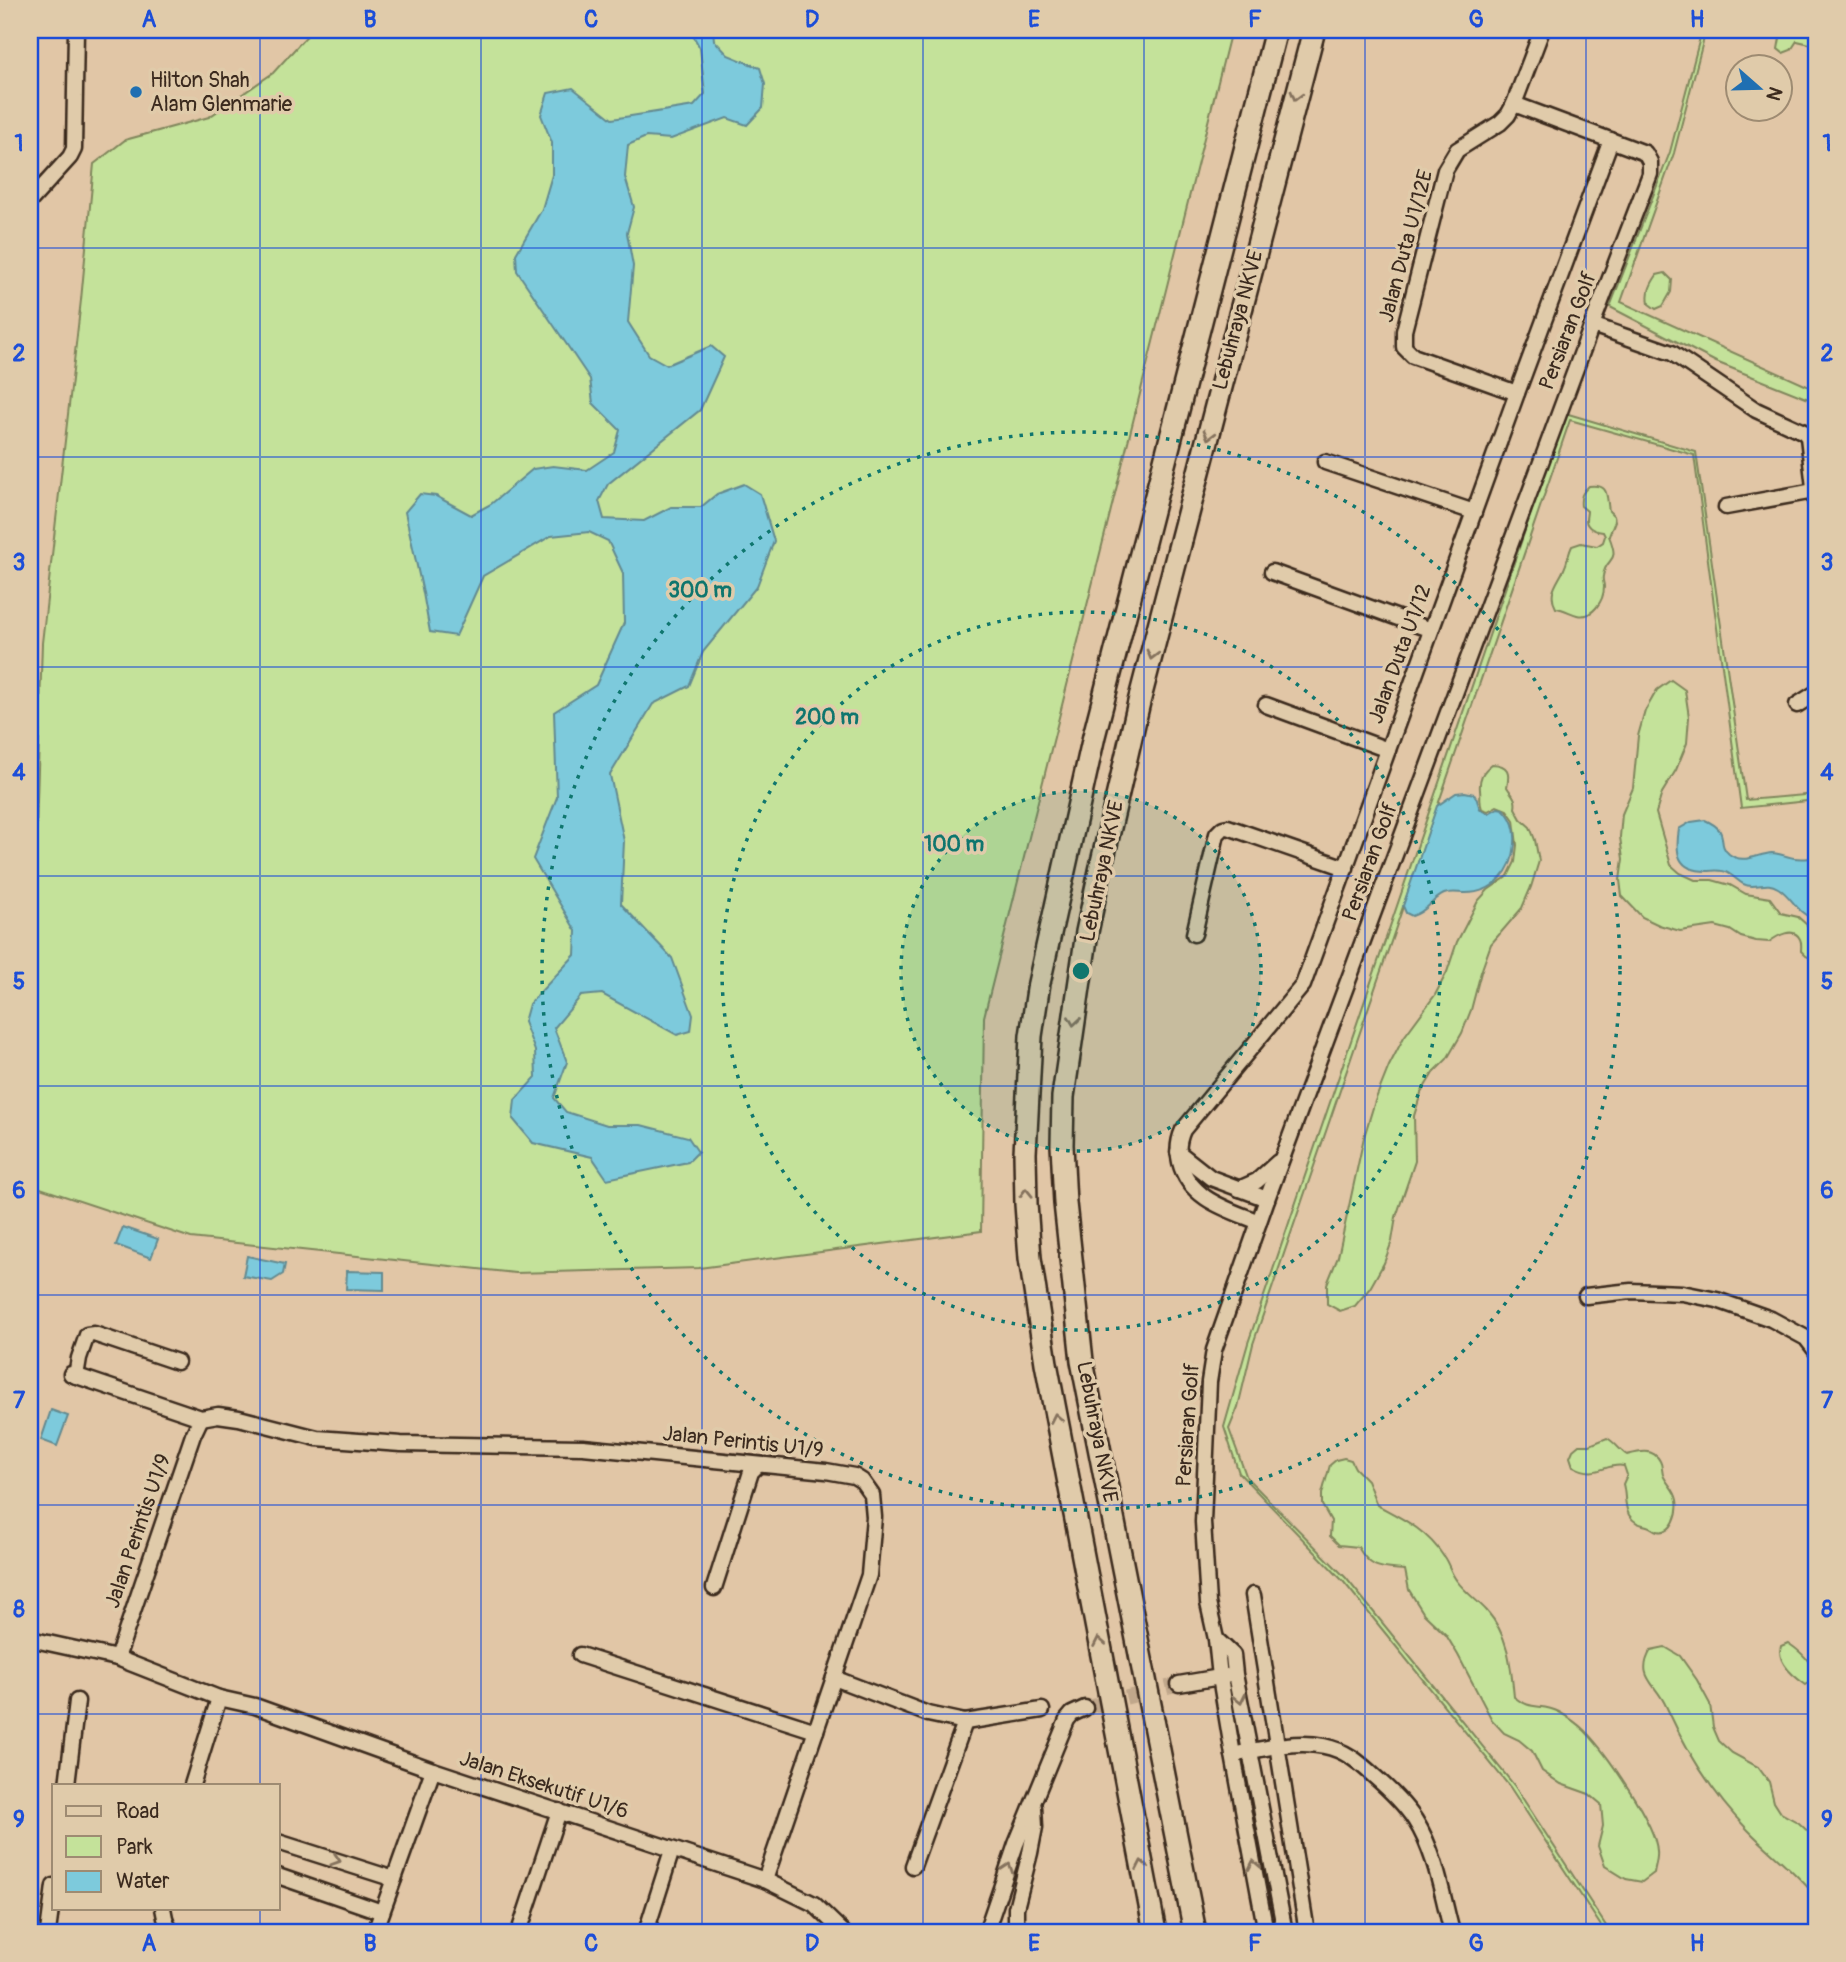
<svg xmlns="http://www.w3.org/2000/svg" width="1846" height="1962" font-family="Pangolin,sans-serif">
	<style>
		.green { fill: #c4e29a; stroke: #80865c; stroke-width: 2 }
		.water { fill: #7dcadc; stroke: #638a90; stroke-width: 2 }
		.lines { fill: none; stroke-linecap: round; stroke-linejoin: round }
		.minor-tunnel { stroke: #c0a78b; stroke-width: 14; stroke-dasharray: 14 7; stroke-linecap: butt }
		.minor-casing { stroke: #3b2a1e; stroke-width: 19 }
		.highway-casing { stroke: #3b2a1e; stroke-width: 26 }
		.minor { stroke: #e0cbaa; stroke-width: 14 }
		.highway { stroke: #e0cbaa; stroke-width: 21 }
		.oneway { stroke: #85725d }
		.grid { fill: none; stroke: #1d4ed8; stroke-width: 2; stroke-opacity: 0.55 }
		.ring { fill: none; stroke: #0f766e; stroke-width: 3.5; stroke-dasharray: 3.5 7 }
		.poi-dot { fill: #1f6fb2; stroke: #e0cbaa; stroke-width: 2.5 }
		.labels { text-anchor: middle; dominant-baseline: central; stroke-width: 7; stroke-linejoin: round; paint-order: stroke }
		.poi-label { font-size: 21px; fill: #3b2a1e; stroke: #e0cbaa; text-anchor: start }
		.street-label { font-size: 21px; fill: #3b2a1e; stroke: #e0cbaa }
		.centre { fill: #0f766e; stroke: #e0cbaa; stroke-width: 3.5 }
		.ring-label { font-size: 21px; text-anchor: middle; font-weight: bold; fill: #0f766e; stroke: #e0cbaa; stroke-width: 7; stroke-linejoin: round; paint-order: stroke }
		.neatline { fill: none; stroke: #1d4ed8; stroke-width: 2.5 }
		.grid-label { font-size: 23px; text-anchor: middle; font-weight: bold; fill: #1d4ed8 }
	</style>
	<rect width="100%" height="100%" fill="#e1c6a6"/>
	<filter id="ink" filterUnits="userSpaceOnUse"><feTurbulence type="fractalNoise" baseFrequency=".0143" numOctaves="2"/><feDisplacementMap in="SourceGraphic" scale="14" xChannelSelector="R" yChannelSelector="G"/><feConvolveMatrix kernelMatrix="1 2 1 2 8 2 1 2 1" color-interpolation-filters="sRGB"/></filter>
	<g filter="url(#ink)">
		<g class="green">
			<path d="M 312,30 L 1231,30 L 984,1017 L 981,1231 L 699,1268 L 515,1273 L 191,1238 L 37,1187 L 30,1145 L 30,974 L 35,865 L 42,643 L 81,300 L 94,164 L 125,140 L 209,117 L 273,73 Z"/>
			<path d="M 1702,30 L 1706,30 L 1674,153 L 1621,302 L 1816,390 L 1816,402 L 1716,362 L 1610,307 L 1670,152 Z"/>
			<path d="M 1772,30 L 1816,30 L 1816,48 L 1810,44 L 1797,41 L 1791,50 L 1783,53 L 1778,49 L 1780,38 Z"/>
			<path d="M 1665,273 L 1672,280 L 1671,292 L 1663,306 L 1656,309 L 1649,304 C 1647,292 1650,285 1657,275 Z"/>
			<path d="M 1565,413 L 1696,452 L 1746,800 L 1816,794 L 1816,800 L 1741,808 L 1694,455 L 1570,420 L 1253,1344 L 1238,1407 L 1229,1429 L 1247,1478 L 1346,1578 L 1514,1785 L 1610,1932 L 1605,1932 L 1510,1787 L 1343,1581 L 1239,1473 L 1224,1427 L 1248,1343 Z"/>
			<path d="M 1589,486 C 1610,484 1606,495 1609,511 L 1614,516 L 1615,521 L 1609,536 C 1621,566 1606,555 1603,576 C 1602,581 1604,582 1604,587 C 1604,601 1592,619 1577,615 C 1570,613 1564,609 1556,608 C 1547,592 1558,583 1564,569 C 1568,561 1568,554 1572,546 L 1581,543 L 1597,546 L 1603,542 L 1605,536 L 1603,532 C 1597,532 1586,528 1586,520 C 1586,517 1587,514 1587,511 L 1581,506 C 1580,497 1582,492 1589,486 Z"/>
			<path d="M 1671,680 L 1685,690 L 1689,717 L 1687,743 L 1676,770 L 1662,793 L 1656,813 L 1671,865 L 1680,873 L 1695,880 L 1712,880 L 1730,885 L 1746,894 L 1770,898 L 1781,913 L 1798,917 L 1816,933 L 1816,961 L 1806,956 L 1801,951 C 1801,947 1802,943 1800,939 C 1794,926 1777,936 1769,942 L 1756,941 L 1741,937 L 1730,930 L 1715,926 L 1680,931 L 1659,925 L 1642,917 L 1622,896 L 1620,880 L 1623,859 L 1620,837 L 1622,814 L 1633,788 L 1638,736 L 1645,711 L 1657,690 Z"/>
			<path d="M 1492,764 C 1509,765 1510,772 1507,787 C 1512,795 1517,798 1515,808 L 1521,819 L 1530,827 L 1535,840 L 1539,861 L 1531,887 L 1522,908 L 1491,944 L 1481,972 L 1471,1010 L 1462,1033 L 1447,1059 L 1433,1073 L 1421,1093 L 1414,1116 L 1415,1161 L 1396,1217 L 1392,1241 L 1384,1263 L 1370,1288 L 1355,1306 L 1340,1311 L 1327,1304 L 1327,1284 L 1338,1257 L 1364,1137 L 1375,1101 L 1389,1066 L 1404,1037 L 1435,995 L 1447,972 L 1457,942 L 1478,901 L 1488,890 L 1508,876 L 1515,862 L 1517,845 L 1514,820 L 1507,810 L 1497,806 L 1488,811 L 1482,809 C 1479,802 1481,797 1480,790 C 1479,778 1482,772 1492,764 Z"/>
			<path d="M 1607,1438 C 1616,1443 1619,1450 1627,1455 C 1638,1452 1653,1447 1660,1461 C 1663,1466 1661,1472 1664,1477 C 1668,1485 1675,1490 1677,1500 C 1679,1512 1673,1535 1657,1531 C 1653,1530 1651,1527 1647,1526 C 1639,1524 1634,1523 1629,1515 C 1624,1506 1626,1495 1623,1484 L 1627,1475 L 1624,1466 C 1605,1462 1598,1480 1573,1466 L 1570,1457 L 1573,1450 L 1579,1445 L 1590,1445 Z"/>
			<path d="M 1344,1458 L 1351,1460 L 1355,1468 L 1367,1480 L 1377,1505 C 1403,1519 1427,1530 1444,1557 C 1449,1564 1451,1574 1457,1581 C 1465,1592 1478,1601 1487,1611 C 1509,1636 1511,1666 1514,1697 C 1531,1711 1542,1703 1559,1712 C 1568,1717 1578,1724 1585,1731 C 1605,1751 1656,1824 1657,1851 C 1658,1858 1655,1866 1654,1873 L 1642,1882 L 1626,1879 L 1605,1866 L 1598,1846 L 1603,1826 L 1601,1804 L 1589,1794 L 1561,1784 L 1542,1771 L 1532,1751 L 1519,1740 L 1504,1733 L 1492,1720 L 1458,1655 L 1446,1635 L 1424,1614 L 1409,1590 L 1405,1570 C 1381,1568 1371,1570 1358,1547 L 1339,1545 L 1330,1536 L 1331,1521 L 1322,1505 L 1322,1494 L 1330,1465 L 1336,1460 Z"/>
			<path d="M 1788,1643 C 1800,1651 1827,1673 1806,1685 C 1793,1676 1776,1661 1781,1646 Z"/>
			<path d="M 1665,1647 L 1680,1656 L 1697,1680 L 1710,1704 L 1713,1727 L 1719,1741 L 1732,1753 L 1758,1767 L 1769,1782 L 1774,1802 L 1781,1813 L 1799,1823 L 1816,1839 L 1816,1897 C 1796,1871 1770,1853 1748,1830 C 1712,1794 1687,1752 1666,1706 C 1656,1683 1635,1677 1651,1650 Z"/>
		</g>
		<g class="water">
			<path d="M 690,30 L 713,30 L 714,40 L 728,55 L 760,68 L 765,84 L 763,108 L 747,125 L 727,118 L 671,139 L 646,137 L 628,145 L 625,177 L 634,207 L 627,233 L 633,266 L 628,322 L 649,355 L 667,365 L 711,346 L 724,357 L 700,410 L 608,484 L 599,501 L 604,519 L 644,521 L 671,507 L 701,507 L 717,494 L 744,484 L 760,494 L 774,541 L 757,586 L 703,652 L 689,686 L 653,704 L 610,775 L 624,841 L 621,904 L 672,958 L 693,1015 L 691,1031 L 677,1035 L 602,994 L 581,996 L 554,1028 L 567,1062 L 554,1098 L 566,1112 L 607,1125 L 641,1125 L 688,1137 L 698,1152 L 688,1162 L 607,1179 L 592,1157 L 533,1143 L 513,1119 L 515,1100 L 536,1077 L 535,1051 L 524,1022 L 529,1004 L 575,955 L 576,931 L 533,859 L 557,797 L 554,712 L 596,685 L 624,623 L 623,573 L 608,541 L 589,532 L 551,536 L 483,576 L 456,636 L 430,632 L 423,593 L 405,512 L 420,494 L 436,496 L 471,515 L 491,504 L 533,469 L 553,466 L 587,470 L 614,452 L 620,430 L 593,403 L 590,379 L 517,271 L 516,254 L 542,209 L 552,175 L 552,143 L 541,115 L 548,93 L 573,88 L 612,119 L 694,106 L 705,94 L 700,48 Z"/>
			<path d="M 1465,792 L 1474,794 C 1481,804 1475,810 1489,813 L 1498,808 L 1503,809 C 1513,818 1516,831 1515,844 C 1513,871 1494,893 1466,893 C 1458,893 1451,891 1444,894 C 1431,900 1428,911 1412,916 L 1406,913 L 1403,906 L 1437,806 L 1456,793 Z"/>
			<path d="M 1705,820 C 1732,832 1715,842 1729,854 C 1743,865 1757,854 1772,853 C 1779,853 1787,857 1794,858 C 1801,859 1809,858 1816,858 L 1816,919 C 1798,916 1793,897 1778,888 C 1768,882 1763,886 1752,886 C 1741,886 1737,878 1728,873 C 1721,869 1714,871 1707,871 C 1677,871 1675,853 1679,829 L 1691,822 Z"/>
			<path d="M 123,1227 L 158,1239 L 151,1258 L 116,1245 Z"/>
			<path d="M 247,1256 L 285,1264 L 283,1274 L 272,1281 L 243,1276 Z"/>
			<path d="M 347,1271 L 384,1272 L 384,1290 L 346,1289 Z"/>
			<path d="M 51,1410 L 68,1416 L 57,1446 L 41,1440 Z"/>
		</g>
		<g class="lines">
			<path class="minor-tunnel" d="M 1085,1708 L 1179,1684"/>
			<g class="minor-casing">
				<g id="minor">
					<path d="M 30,201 L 70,157 L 74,149 L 76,30"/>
					<path d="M 1592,325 L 1672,353 L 1756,410 L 1804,432 L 1808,437 L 1816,504"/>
					<path d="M 1517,393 L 1413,356 L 1404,347 L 1404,331 L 1445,170 L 1457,150 L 1500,123 L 1508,115 L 1514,104 L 1542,30"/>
					<path d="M 1325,462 L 1474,512"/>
					<path d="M 1726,507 L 1814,491"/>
					<path d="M 1272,572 L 1431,630"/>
					<path d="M 1266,705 L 1388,750"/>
					<path d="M 1797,705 L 1816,693"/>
					<path d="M 1194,934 L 1217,834 L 1223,828 L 1228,827 L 1346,868"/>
					<path d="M 1178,1152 L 1211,1178 L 1267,1199"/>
					<path d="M 1239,1189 L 1257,1181 L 1278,1162"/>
					<path d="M 1259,1222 C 1227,1209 1189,1199 1180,1162 C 1177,1150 1178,1141 1183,1130 L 1303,985 L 1517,393 L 1611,140"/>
					<path d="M 1586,1296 L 1631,1291 L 1682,1293 L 1717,1300 L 1771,1319 L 1806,1338 L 1816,1351"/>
					<path d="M 71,1374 L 201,1418 L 218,1415 L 239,1418 L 317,1438 L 401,1444 L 583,1447 L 826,1471 L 854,1476 L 862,1481 L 872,1495 L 874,1517 L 869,1575 L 765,1880"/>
					<path d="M 76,1376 L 79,1358 L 87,1335 L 94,1334 L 177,1362"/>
					<path d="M 714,1588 L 751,1472 L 758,1465"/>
					<path d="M 1253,1595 L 1307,1932"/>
					<path d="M 30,1639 L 117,1658 L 219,1698"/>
					<path d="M 1216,1639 L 1233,1655 L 1235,1674 L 1285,1932"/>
					<path d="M 580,1655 L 816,1731"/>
					<path d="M 117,1658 L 193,1435 L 201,1418"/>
					<path d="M 834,1678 L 928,1714 L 965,1722 L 1042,1710"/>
					<path d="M 1179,1684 L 1226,1676"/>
					<path d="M 1233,1755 C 1262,1749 1294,1740 1324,1746 C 1345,1750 1359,1762 1374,1776 C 1389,1789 1404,1803 1415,1820 C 1436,1853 1442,1895 1452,1932"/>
					<path d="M 67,1785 L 77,1701"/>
					<path d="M 192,1785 L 219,1698 L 255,1706 L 433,1770 L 765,1880 L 814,1904 L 843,1932"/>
					<path d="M 278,1842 L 394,1879"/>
					<path d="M 913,1866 L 965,1722"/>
					<path d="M 278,1876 L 382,1912"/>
					<path d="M 163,1908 L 165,1918 L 170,1932"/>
					<path d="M 48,1932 L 54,1886"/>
					<path d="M 375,1932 L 433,1770"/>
					<path d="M 519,1932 L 559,1811"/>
					<path d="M 646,1932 L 672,1850"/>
					<path d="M 986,1932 L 1016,1844 L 1067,1720 L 1072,1714 L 1085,1708"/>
					<path d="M 1016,1932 L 1016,1908 L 1030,1853 L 1035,1827 L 1034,1807"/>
					<path d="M 1266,1932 L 1233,1755 L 1220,1677 L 1216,1639 L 1208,1603 L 1203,1522 L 1209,1382 L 1214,1350 L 1267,1199 L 1592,325 L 1650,174 L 1650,162 L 1645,153 L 1514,104"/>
				</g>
			</g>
			<g class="highway-casing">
				<g id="highway">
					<path d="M 1155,1932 L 1046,1363 L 1030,1258 L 1026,1204 L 1025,1153 L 1031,1036 L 1039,983 L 1094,736 L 1276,30"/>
					<path d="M 1195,1932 L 1082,1361 L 1065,1203 L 1062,1145 L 1063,1097 L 1087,932 L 1100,871 L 1139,702 L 1314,30"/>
				</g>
			</g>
			<use href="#minor" class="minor"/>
			<use href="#highway" class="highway"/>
		</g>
		<defs><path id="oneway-chevron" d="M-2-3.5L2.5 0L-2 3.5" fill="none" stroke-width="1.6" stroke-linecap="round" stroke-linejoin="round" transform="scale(1.75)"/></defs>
		<g class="oneway">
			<use href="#oneway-chevron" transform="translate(1296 96) rotate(105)"/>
			<use href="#oneway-chevron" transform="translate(1209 435) rotate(105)"/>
			<use href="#oneway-chevron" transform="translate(1152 655) rotate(105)"/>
			<use href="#oneway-chevron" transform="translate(1074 1021) rotate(98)"/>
			<use href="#oneway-chevron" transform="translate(1026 1193) rotate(-91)"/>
			<use href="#oneway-chevron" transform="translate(1056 1418) rotate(-101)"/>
			<use href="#oneway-chevron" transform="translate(1099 1642) rotate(-101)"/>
			<use href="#oneway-chevron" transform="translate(1240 1699) rotate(78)"/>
			<use href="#oneway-chevron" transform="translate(336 1860) rotate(18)"/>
			<use href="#oneway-chevron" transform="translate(1142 1865) rotate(-101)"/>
			<use href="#oneway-chevron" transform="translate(1254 1865) rotate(-101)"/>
			<use href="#oneway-chevron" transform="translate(1008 1868) rotate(-71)"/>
		</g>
	</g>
	<path class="grid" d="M 260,30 L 260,1785M 481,30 L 481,1932M 702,30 L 702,1932M 923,30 L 923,1932M 1144,30 L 1144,1932M 1365,30 L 1365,1932M 1586,30 L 1586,1932M 30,248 L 1816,248M 30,457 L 1816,457M 30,667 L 1816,667M 30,876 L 1816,876M 30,1086 L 1816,1086M 30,1295 L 1816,1295M 30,1505 L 1816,1505M 30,1714 L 1816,1714M 260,1908 L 260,1932"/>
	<circle cx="1081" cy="971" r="180" fill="#0f766e" fill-opacity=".12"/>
	<g class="ring">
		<circle cx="1081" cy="971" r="180"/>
		<circle cx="1081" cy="971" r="359"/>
		<circle cx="1081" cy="971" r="539"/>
	</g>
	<circle class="poi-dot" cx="136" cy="92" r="7"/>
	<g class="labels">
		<g class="poi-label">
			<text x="150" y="80">Hilton Shah<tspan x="150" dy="24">Alam Glenmarie</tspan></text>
		</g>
		<g class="street-label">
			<text transform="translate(1406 246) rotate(-75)">Jalan Duta U1/12E</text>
			<text transform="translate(1238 320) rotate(-75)">Lebuhraya NKVE</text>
			<text transform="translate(1568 331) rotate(-69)">Persiaran Golf</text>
			<text transform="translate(1400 654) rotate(-70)">Jalan Duta U1/12</text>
			<text transform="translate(1370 862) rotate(-70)">Persiaran Golf</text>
			<text transform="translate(1102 871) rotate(-78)">Lebuhraya NKVE</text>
			<text transform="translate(1188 1425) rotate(-86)">Persiaran Golf</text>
			<text transform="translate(1097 1432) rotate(79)">Lebuhraya NKVE</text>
			<text transform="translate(743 1442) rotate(6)">Jalan Perintis U1/9</text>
			<text transform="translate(138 1531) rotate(-71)">Jalan Perintis U1/9</text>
			<text transform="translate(544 1785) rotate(18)">Jalan Eksekutif U1/6</text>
		</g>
	</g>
	<circle cx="1081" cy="971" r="10" class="centre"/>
	<g class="ring-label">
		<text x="700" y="597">300 m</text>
		<text x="827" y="724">200 m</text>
		<text x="954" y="851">100 m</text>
	</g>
	<rect width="1846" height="1962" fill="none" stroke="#e0cbaa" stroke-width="77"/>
	<rect x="52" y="1784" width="228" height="126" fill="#e0cbaa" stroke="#9e8b72" stroke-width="2"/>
	<rect x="66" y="1806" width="35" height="10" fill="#e0cbaa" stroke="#9e8b72" stroke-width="2"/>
	<text x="116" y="1818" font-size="21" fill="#3b2a1e">Road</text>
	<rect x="66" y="1836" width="35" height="21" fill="#c4e29a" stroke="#9e8b72" stroke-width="2"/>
	<text x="116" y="1854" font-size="21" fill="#3b2a1e">Park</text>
	<rect x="66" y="1871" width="35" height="21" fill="#7dcadc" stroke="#9e8b72" stroke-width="2"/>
	<text x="116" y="1888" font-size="21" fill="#3b2a1e">Water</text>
	<g transform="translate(1759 88) rotate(110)"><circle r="33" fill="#e0cbaa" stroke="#9e8b72" stroke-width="2"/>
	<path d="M0-5L12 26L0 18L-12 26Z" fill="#1f6fb2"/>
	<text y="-10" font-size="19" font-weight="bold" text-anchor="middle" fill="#3b2a1e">N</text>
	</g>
	<rect x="38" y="38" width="1770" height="1886" class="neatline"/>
	<g class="grid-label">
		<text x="149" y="27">A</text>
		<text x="370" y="27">B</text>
		<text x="591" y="27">C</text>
		<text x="812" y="27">D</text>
		<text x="1034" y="27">E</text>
		<text x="1255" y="27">F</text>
		<text x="1476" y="27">G</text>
		<text x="1697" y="27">H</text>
		<text x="19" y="151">1</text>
		<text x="1827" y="151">1</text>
		<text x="19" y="361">2</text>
		<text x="1827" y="361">2</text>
		<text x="19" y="570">3</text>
		<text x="1827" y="570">3</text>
		<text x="19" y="780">4</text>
		<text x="1827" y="780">4</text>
		<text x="19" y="989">5</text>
		<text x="1827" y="989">5</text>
		<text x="19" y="1198">6</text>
		<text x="1827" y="1198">6</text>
		<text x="19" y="1408">7</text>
		<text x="1827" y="1408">7</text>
		<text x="19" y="1617">8</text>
		<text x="1827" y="1617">8</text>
		<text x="19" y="1827">9</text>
		<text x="1827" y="1827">9</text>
		<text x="149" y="1951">A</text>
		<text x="370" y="1951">B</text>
		<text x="591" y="1951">C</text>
		<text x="812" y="1951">D</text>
		<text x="1034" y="1951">E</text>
		<text x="1255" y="1951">F</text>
		<text x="1476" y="1951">G</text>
		<text x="1697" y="1951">H</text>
	</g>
</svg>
